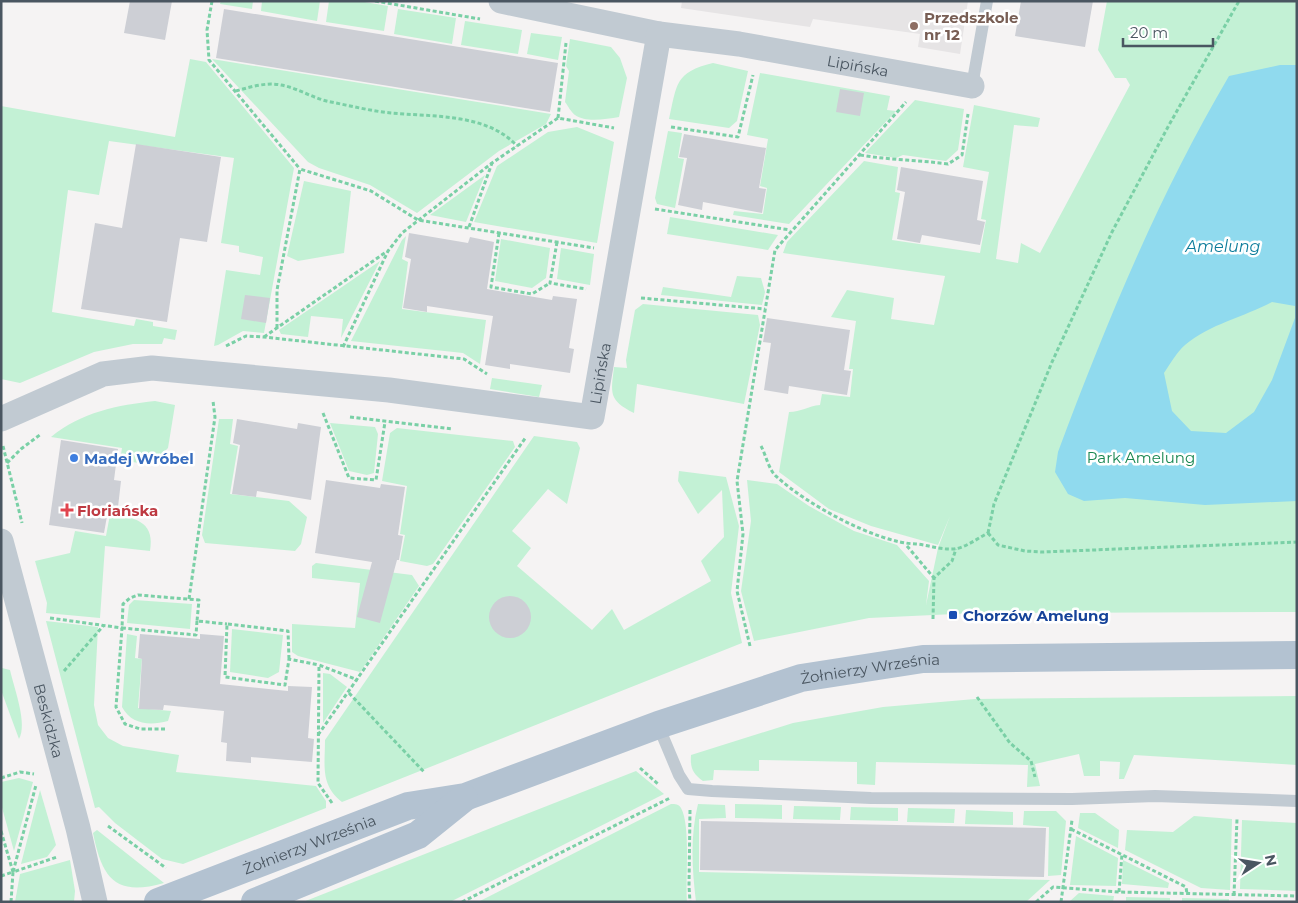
<svg xmlns="http://www.w3.org/2000/svg" width="1298" height="903" font-family="Montserrat,sans-serif">
	<style>
		.education { fill: #e6e4e5 }
		.green { fill: #c3f1d5 }
		.water { fill: #90daee; fill-rule: evenodd }
		.building { fill: #cdcfd5 }
		.lines { fill: none; stroke-linecap: round; stroke-linejoin: round }
		.path { stroke: #7ad0a6; stroke-width: 3; stroke-dasharray: 4 2.5; stroke-linecap: butt }
		.lane { stroke: #c1cad2; stroke-width: 12 }
		.street { stroke: #c1cad2; stroke-width: 25 }
		.primary { stroke: #b3c2d1; stroke-width: 28 }
		.education-dot { fill: #8d6e63; stroke: #fff; stroke-width: 2 }
		.shop-dot { fill: #3f7fe0; stroke: #fff; stroke-width: 2 }
		.health-dot { fill: #e0444e; stroke: #fff; stroke-width: 2 }
		.transit-dot { fill: #1a4fb4; stroke: #fff; stroke-width: 2 }
		.labels { text-anchor: middle; dominant-baseline: central; stroke-width: 5; stroke-linejoin: round; paint-order: stroke }
		.education-label { font-size: 15px; font-weight: bold; fill: #785e54; stroke: #fff; text-anchor: start }
		.street-label { font-size: 15px; fill: #4a5661; stroke: #fff }
		.park-label { font-size: 15px; fill: #17864f; stroke: #fff }
		.shop-label { font-size: 15px; font-weight: bold; fill: #366cbe; stroke: #fff; text-anchor: start }
		.health-label { font-size: 15px; font-weight: bold; fill: #be3a42; stroke: #fff; text-anchor: start }
		.transit-label { font-size: 15px; font-weight: bold; fill: #164399; stroke: #fff; text-anchor: start }
		.water-label { font-size: 16px; font-style: italic; fill: #0c7c9b; stroke: #fff }
	</style>
	<rect width="100%" height="100%" fill="#f5f3f3"/>
	<path class="education" d="M 682,1 L 968,1 L 960,54 L 918,47 L 920,34 L 813,19 L 810,27 L 681,8 Z"/>
	<g class="green">
		<path d="M 221,1 L 253,1 L 252,9 L 220,4 Z"/>
		<path d="M 262,1 L 320,1 L 317,21 L 261,11 Z"/>
		<path d="M 329,1 L 359,1 L 388,6 L 384,31 L 326,22 Z"/>
		<path d="M 1107,1 L 1297,1 L 1297,612 L 976,613 L 869,618 L 754,641 L 741,591 L 751,521 L 747,480 L 777,484 L 809,506 L 854,531 L 897,545 L 929,581 L 926,605 L 938,548 L 950,516 L 938,545 L 871,526 L 829,509 L 779,472 L 789,412 C 801,412 808,406 820,405 L 822,394 L 850,397 L 853,369 L 849,369 L 856,321 L 831,317 L 847,290 L 894,298 L 891,319 L 934,325 L 945,276 L 783,253 L 787,242 L 864,161 L 898,167 L 895,192 L 900,193 L 892,240 L 980,253 L 986,220 L 981,219 L 989,172 L 963,167 L 974,105 L 1040,118 L 1038,127 L 1014,125 L 996,259 L 1018,263 L 1021,243 L 1040,253 L 1130,85 L 1126,78 L 1115,78 L 1098,50 Z"/>
		<path d="M 398,9 L 456,18 L 452,44 L 394,34 Z"/>
		<path d="M 465,21 L 522,30 L 518,54 L 461,45 Z"/>
		<path d="M 531,33 L 562,37 L 558,60 L 527,54 Z"/>
		<path d="M 570,39 L 611,47 L 620,58 L 627,78 L 619,117 C 606,119 586,123 575,115 C 571,112 568,106 565,102 L 569,71 L 566,66 Z"/>
		<path d="M 190,59 L 206,62 L 294,168 L 264,333 L 243,331 L 218,345 L 214,346 L 226,270 L 260,275 L 263,257 L 239,252 L 239,246 L 221,243 L 234,158 L 109,141 L 99,195 L 68,190 L 52,312 L 134,326 L 136,319 L 153,322 L 153,326 L 177,330 L 175,340 L 164,338 L 162,344 L 133,344 L 94,352 L 20,383 L 1,379 L 1,106 L 175,137 Z"/>
		<path d="M 212,59 L 551,114 L 546,124 L 499,151 L 417,213 L 370,185 L 319,168 L 308,162 Z"/>
		<path d="M 713,63 L 748,71 L 737,121 L 729,128 L 669,119 C 677,84 675,72 713,63 Z"/>
		<path d="M 760,73 L 890,96 L 887,110 L 896,111 L 789,224 L 733,215 L 734,211 L 763,214 L 767,188 L 760,186 L 768,139 L 747,135 Z"/>
		<path d="M 915,100 L 964,109 L 958,150 L 946,161 L 903,155 L 896,158 L 865,153 Z"/>
		<path d="M 577,127 L 614,142 L 597,243 L 474,222 L 497,166 L 548,132 Z"/>
		<path d="M 668,131 L 682,133 L 678,158 L 684,159 L 675,208 L 657,204 L 655,198 Z"/>
		<path d="M 485,175 L 466,222 L 430,215 Z"/>
		<path d="M 304,181 L 351,191 L 344,253 L 298,261 L 287,256 Z"/>
		<path d="M 670,217 L 778,235 L 768,250 L 667,234 Z"/>
		<path d="M 406,236 L 402,259 L 408,262 L 402,309 L 486,320 L 480,364 L 463,353 L 351,341 L 402,240 Z"/>
		<path d="M 501,239 L 550,248 L 546,278 L 532,288 L 495,281 Z"/>
		<path d="M 561,248 L 594,254 L 590,285 L 557,279 Z"/>
		<path d="M 380,261 L 341,338 L 343,319 L 311,316 L 308,337 L 281,334 L 279,330 Z"/>
		<path d="M 737,276 L 761,278 L 765,292 L 762,305 L 661,295 L 663,287 L 731,297 Z"/>
		<path d="M 643,304 L 758,315 L 760,325 L 744,404 L 637,384 L 634,413 C 608,400 611,393 614,367 L 627,368 L 626,360 L 635,310 Z"/>
		<path d="M 492,378 L 542,385 L 539,397 L 490,389 Z"/>
		<path d="M 155,401 L 175,405 L 168,448 L 162,454 L 145,464 L 120,460 L 122,448 L 51,437 C 81,412 118,405 155,401 Z"/>
		<path d="M 219,419 L 233,419 L 230,444 L 238,446 L 230,494 L 289,501 L 307,517 L 301,544 L 295,551 L 205,543 L 202,535 Z"/>
		<path d="M 330,423 L 375,427 L 378,434 L 374,473 L 367,475 L 349,471 Z"/>
		<path d="M 397,428 L 513,441 L 515,447 L 433,564 L 427,566 L 400,561 L 405,535 L 400,534 L 407,486 L 382,481 L 390,433 Z"/>
		<path d="M 534,436 L 577,442 L 580,448 L 567,504 L 548,489 L 512,531 L 531,548 L 517,566 L 592,630 L 612,609 L 624,630 L 711,581 L 701,561 L 724,537 L 722,490 L 698,514 L 678,481 L 679,471 L 726,477 L 739,526 L 731,593 L 742,643 L 342,802 C 320,785 325,765 325,740 Z"/>
		<path d="M 111,509 L 116,510 L 116,515 C 138,518 155,524 150,551 L 105,546 L 100,618 L 46,613 L 47,603 L 35,561 L 70,553 L 75,531 L 106,536 Z"/>
		<path d="M 316,563 L 412,575 L 419,586 L 360,672 L 298,656 L 292,652 L 292,624 L 355,628 L 360,583 L 312,578 L 312,566 Z"/>
		<path d="M 134,600 L 192,604 L 190,629 L 127,623 L 129,605 Z"/>
		<path d="M 46,621 L 98,627 L 94,705 L 98,725 L 108,738 L 123,746 L 179,755 L 176,772 L 316,786 L 326,801 L 326,808 L 183,864 L 162,859 L 115,823 L 99,807 L 95,808 Z"/>
		<path d="M 232,629 L 283,635 L 279,672 L 268,678 L 230,672 Z"/>
		<path d="M 127,634 L 137,636 L 135,658 L 142,659 L 138,708 L 171,711 L 168,721 C 149,726 131,724 122,707 Z"/>
		<path d="M 2,668 L 10,670 C 14,688 28,724 19,739 L 1,690 Z"/>
		<path d="M 323,673 L 330,674 L 347,687 L 323,723 Z"/>
		<path d="M 1297,696 L 1297,765 L 1134,755 L 1124,779 L 1119,779 L 1120,762 L 1100,761 L 1100,776 L 1084,776 L 1079,754 L 1035,764 L 1040,786 L 1027,787 L 1028,765 L 876,762 L 875,785 L 857,784 L 857,762 L 759,760 L 759,771 L 714,770 L 713,780 L 703,781 C 693,774 690,768 691,755 L 793,723 L 883,707 L 975,699 Z"/>
		<path d="M 636,771 L 664,794 L 450,902 L 303,902 Z"/>
		<path d="M 19,778 L 33,782 L 14,851 L 1,804 L 1,782 Z"/>
		<path d="M 40,790 L 56,845 L 47,857 L 21,864 Z"/>
		<path d="M 671,804 C 675,804 679,804 681,808 C 691,826 685,879 687,902 L 478,902 Z"/>
		<path d="M 698,804 L 725,805 L 726,818 L 699,819 L 699,872 L 1050,880 L 1026,902 L 696,902 C 692,869 690,836 698,804 Z"/>
		<path d="M 735,804 L 782,805 L 782,819 L 735,818 Z"/>
		<path d="M 794,806 L 841,807 L 840,820 L 793,819 Z"/>
		<path d="M 851,807 L 898,808 L 898,821 L 850,820 Z"/>
		<path d="M 908,808 L 955,809 L 954,823 L 907,822 Z"/>
		<path d="M 966,810 L 1013,812 L 1013,825 L 965,824 Z"/>
		<path d="M 1024,811 L 1056,811 L 1066,821 L 1061,875 L 1048,876 L 1049,827 L 1023,825 Z"/>
		<path d="M 1080,813 L 1095,813 L 1119,830 L 1118,848 L 1078,828 Z"/>
		<path d="M 1194,816 L 1232,819 L 1230,890 L 1201,888 L 1125,850 L 1127,830 L 1173,832 Z"/>
		<path d="M 1242,820 L 1297,823 L 1297,891 L 1240,889 Z"/>
		<path d="M 97,830 L 164,883 C 115,897 102,878 93,833 Z"/>
		<path d="M 1076,836 L 1118,858 L 1116,886 L 1070,885 Z"/>
		<path d="M 70,860 L 75,891 L 74,902 L 15,902 L 20,874 Z"/>
		<path d="M 1123,860 L 1169,883 L 1168,888 L 1122,884 Z"/>
		<path d="M 1079,893 L 1114,896 L 1113,902 L 1069,902 Z"/>
		<path d="M 1126,897 L 1170,898 L 1170,902 L 1126,902 Z"/>
		<path d="M 1182,898 L 1229,899 L 1229,902 L 1182,902 Z"/>
	</g>
	<path class="water" d="M 1280,65 L 1297,65 L 1297,501 L 1205,505 L 1125,498 L 1084,501 L 1068,494 L 1055,472 L 1058,452 C 1106,323 1159,195 1229,76 ZM 1272,302 L 1295,306 L 1295,318 L 1272,380 L 1254,412 L 1226,433 L 1191,431 L 1172,411 L 1164,373 C 1170,364 1177,352 1185,345 C 1210,324 1244,317 1272,302 Z"/>
	<g class="building">
		<path d="M 130,1 L 172,1 L 165,40 L 124,33 Z"/>
		<path d="M 1021,1 L 1093,1 L 1085,47 L 1015,36 Z"/>
		<path d="M 224,9 L 558,63 L 550,112 L 216,58 Z"/>
		<path d="M 840,89 L 864,93 L 860,116 L 836,112 Z"/>
		<path d="M 684,134 L 766,148 L 759,188 L 766,189 L 762,213 L 703,202 L 702,210 L 678,205 L 687,158 L 679,157 Z"/>
		<path d="M 136,144 L 221,157 L 207,242 L 180,238 L 167,322 L 81,309 L 95,223 L 122,228 Z"/>
		<path d="M 901,167 L 983,181 L 977,220 L 985,222 L 980,245 L 922,235 L 920,243 L 897,239 L 905,192 L 897,190 Z"/>
		<path d="M 409,233 L 468,243 L 470,237 L 494,242 L 487,289 L 552,300 L 553,296 L 577,299 L 569,348 L 574,349 L 570,373 L 510,364 L 510,369 L 485,365 L 493,316 L 427,306 L 427,312 L 403,308 L 411,259 L 405,257 Z"/>
		<path d="M 245,295 L 270,298 L 266,323 L 241,319 Z"/>
		<path d="M 767,318 L 850,330 L 844,370 L 851,371 L 847,395 L 789,386 L 788,394 L 764,390 L 771,343 L 763,342 Z"/>
		<path d="M 237,419 L 297,429 L 298,423 L 321,427 L 311,500 L 257,491 L 256,497 L 232,494 L 240,445 L 233,443 Z"/>
		<path d="M 61,440 L 118,449 L 114,480 L 121,481 L 118,507 L 109,505 L 104,533 L 49,525 Z"/>
		<path d="M 326,480 L 380,488 L 381,484 L 405,487 L 398,535 L 403,536 L 399,560 L 397,560 L 380,623 L 357,617 L 372,562 L 315,553 Z"/>
		<circle cx="510" cy="617" r="21"/>
		<path d="M 140,634 L 200,639 L 200,634 L 224,636 L 220,684 L 288,691 L 288,686 L 312,687 L 308,738 L 314,739 L 312,762 L 251,757 L 251,763 L 226,761 L 227,743 L 221,742 L 224,711 L 164,705 L 163,710 L 139,709 L 142,659 L 138,658 Z"/>
		<path d="M 701,821 L 1046,828 L 1044,877 L 700,870 Z"/>
	</g>
	<g class="lines">
		<g class="path">
			<path d="M 212,1 L 207,30 L 209,60 L 300,169"/>
			<path d="M 375,1 L 480,19"/>
			<path d="M 236,91 C 250,87 266,82 281,85 C 298,88 314,99 331,102 C 351,106 371,111 391,113 C 432,117 487,113 517,146"/>
			<path d="M 558,118 L 566,43"/>
			<path d="M 671,127 L 738,137 L 753,75"/>
			<path d="M 860,155 C 890,160 918,160 948,164 L 962,155 L 968,114"/>
			<path d="M 655,209 L 790,230"/>
			<path d="M 469,227 L 492,163"/>
			<path d="M 499,233 L 491,287 L 532,294 L 550,283"/>
			<path d="M 557,242 L 550,283 L 586,289"/>
			<path d="M 641,298 L 765,309"/>
			<path d="M 277,328 L 277,290 L 300,169 L 371,191 L 418,220 L 594,248"/>
			<path d="M 264,337 L 386,252"/>
			<path d="M 226,346 L 246,336 L 264,337 L 464,359 L 487,374"/>
			<path d="M 343,347 L 388,251 L 402,233 L 492,163 L 558,118 L 614,128"/>
			<path d="M 323,413 L 349,478 L 376,480 L 385,422"/>
			<path d="M 350,417 L 453,429"/>
			<path d="M 3,446 L 22,523"/>
			<path d="M 761,446 C 766,455 769,471 777,477 C 806,504 877,543 916,544 C 929,545 940,550 954,549 C 965,548 978,538 988,533"/>
			<path d="M 7,463 L 21,449 L 41,434"/>
			<path d="M 988,533 L 994,504 L 1052,362 L 1112,232 L 1169,125 L 1239,1"/>
			<path d="M 988,533 L 998,545 L 1025,551 L 1042,552 L 1297,542"/>
			<path d="M 907,546 L 934,578"/>
			<path d="M 189,599 L 215,417 L 213,401"/>
			<path d="M 50,618 L 122,628 L 116,707 L 125,724 L 140,729 L 165,729"/>
			<path d="M 933,619 L 934,578 L 952,561 L 956,549"/>
			<path d="M 197,621 L 196,635 L 122,628 L 123,604 L 130,598 L 138,595 L 199,600 L 197,621 L 227,624"/>
			<path d="M 750,646 L 737,591 L 743,534 L 737,481 L 775,250 L 906,102"/>
			<path d="M 289,659 L 288,631 L 227,624 L 225,677 L 285,685 L 289,659 L 319,665"/>
			<path d="M 64,671 L 104,625"/>
			<path d="M 349,693 L 425,773"/>
			<path d="M 977,697 L 1010,743 L 1031,761 L 1035,777"/>
			<path d="M 318,735 L 526,437"/>
			<path d="M 640,768 L 658,784"/>
			<path d="M 1,778 L 20,772 L 34,774"/>
			<path d="M 332,803 L 318,783 L 319,665 L 358,680"/>
			<path d="M 690,810 L 689,886 L 690,902"/>
			<path d="M 108,826 L 166,868"/>
			<path d="M 1071,829 L 1186,887 L 1187,894"/>
			<path d="M 1,831 L 13,872"/>
			<path d="M 1,876 L 13,872 L 36,785"/>
			<path d="M 1119,892 L 1122,854"/>
			<path d="M 1234,895 L 1237,819"/>
			<path d="M 11,902 L 13,872 L 57,857"/>
			<path d="M 462,902 L 670,798"/>
			<path d="M 1036,902 L 1053,887 L 1119,892 L 1297,896"/>
			<path d="M 1061,902 L 1072,820"/>
		</g>
		<g class="lane">
			<path d="M 972,86 L 987,1"/>
			<path d="M 658,725 L 679,775 L 688,789 L 712,791 L 871,798 L 1072,799 L 1155,796 L 1297,801"/>
		</g>
		<g class="street">
			<path d="M 501,1 L 659,34"/>
			<path id="s1" d="M 1,419 L 103,374 L 152,368 L 389,390 L 592,417 L 659,34 L 739,44 L 972,86"/>
			<path id="s2" d="M 1,541 L 78,828 L 95,902"/>
		</g>
		<g class="primary">
			<path id="s3" d="M 158,902 L 408,806 L 465,797 L 658,725 L 801,678 L 923,659 L 1297,655"/>
			<path d="M 255,902 L 418,835 L 464,798"/>
		</g>
	</g>
	<circle class="education-dot" cx="914" cy="26" r="5"/>
	<circle class="shop-dot" cx="74" cy="458" r="5"/>
	<path class="health-dot" d="M64.5 502.5h5v5h5v5h-5v5h-5v-5h-5v-5h5z"/>
	<rect class="transit-dot" x="948" y="610" width="10" height="10" rx="2.5"/>
	<g class="labels">
		<g class="education-label">
			<text x="924" y="17">Przedszkole<tspan x="924" dy="17">nr 12</tspan></text>
		</g>
		<g class="street-label">
			<text stroke="none"><textPath href="#s1" startOffset="1194">Lipińska</textPath></text>
			<text stroke="none"><textPath href="#s1" startOffset="648">Lipińska</textPath></text>
			<text stroke="none"><textPath href="#s3" startOffset="752">Żołnierzy Września</textPath></text>
			<text stroke="none"><textPath href="#s2" startOffset="186">Beskidzka</textPath></text>
			<text stroke="none"><textPath href="#s3" startOffset="162">Żołnierzy Września</textPath></text>
		</g>
		<g class="park-label">
			<text x="1141" y="457">Park Amelung</text>
		</g>
		<g class="shop-label">
			<text x="84" y="458">Madej Wróbel</text>
		</g>
		<g class="health-label">
			<text x="77" y="510">Floriańska</text>
		</g>
		<g class="transit-label">
			<text x="963" y="615">Chorzów Amelung</text>
		</g>
		<g class="water-label">
			<text x="1223" y="246">Amelung</text>
		</g>
	</g>
	<rect width="1298" height="903" fill="none" stroke="#4a5661" stroke-width="5"/>
	<g transform="translate(1258 863) rotate(78)" stroke="#ffffff" stroke-width="4" paint-order="stroke">
	<path d="M0-4L9 19L0 12L-9 19Z" fill="#4a5661"/>
	<text y="-8" font-size="14" font-weight="bold" text-anchor="middle" fill="#4a5661">N</text>
	</g>
	<path d="M1123 38v8h90v-8" fill="none" stroke="#4a5661" stroke-width="2.5"/>
	<text x="1130" y="38" font-size="15" fill="#4a5661" stroke="#ffffff" stroke-width="4" paint-order="stroke">20 m</text>
</svg>
